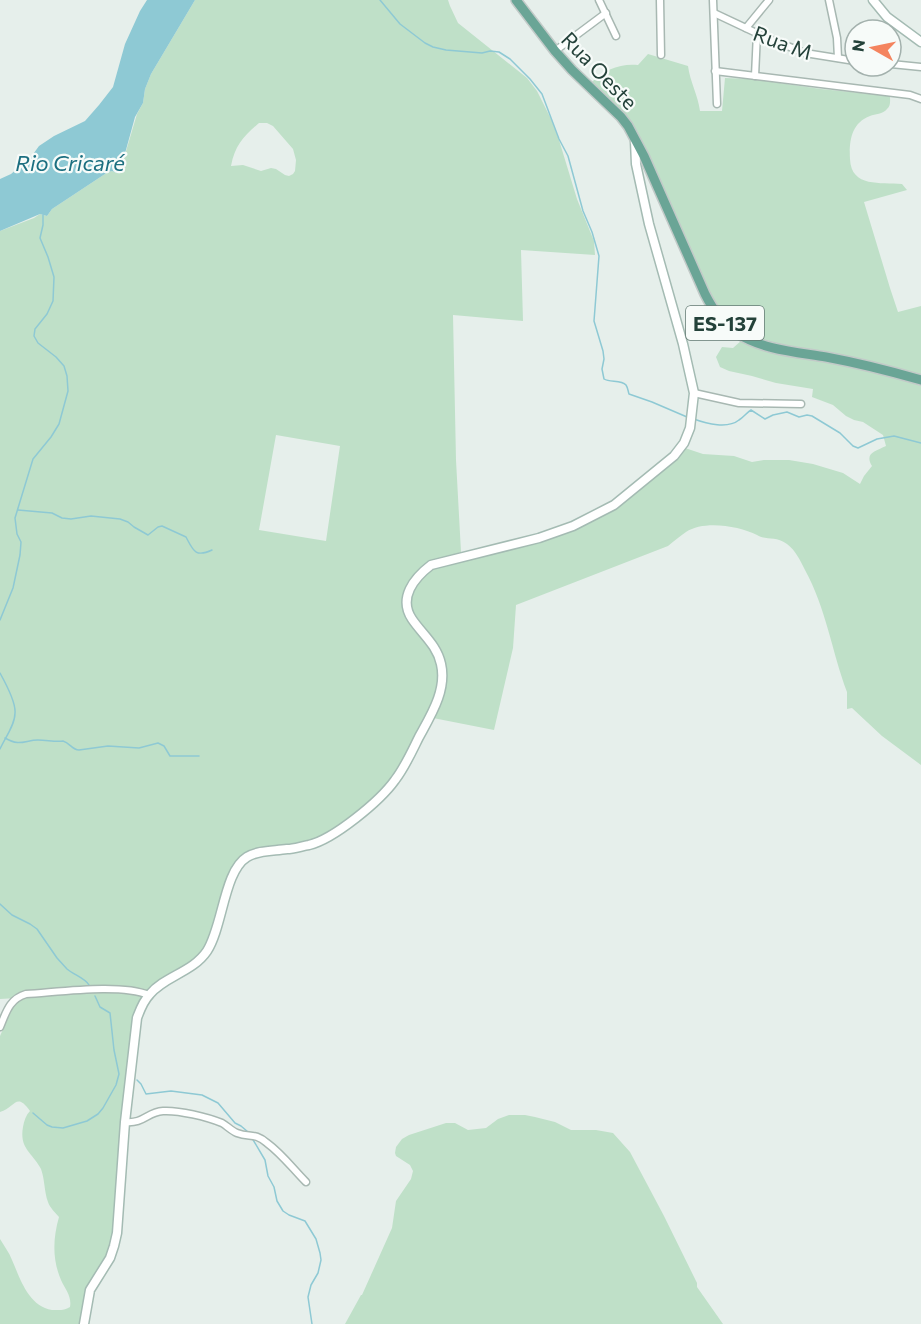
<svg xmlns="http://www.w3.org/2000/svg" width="921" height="1324" font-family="Commissioner,sans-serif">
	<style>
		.green { fill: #bfe0c8; fill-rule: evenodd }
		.water { fill: #8ec9d4 }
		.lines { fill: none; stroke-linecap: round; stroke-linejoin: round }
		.stream { stroke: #8ec9d4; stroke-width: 1.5 }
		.street-casing { stroke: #a8b8b2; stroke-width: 9 }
		.secondary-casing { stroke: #a4bbb3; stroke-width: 11 }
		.primary-casing { stroke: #c2cac8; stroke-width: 12 }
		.street { stroke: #fff; stroke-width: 6 }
		.secondary { stroke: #fff; stroke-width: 8 }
		.primary { stroke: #6aa596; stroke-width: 9 }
		.labels { text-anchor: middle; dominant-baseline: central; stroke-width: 4.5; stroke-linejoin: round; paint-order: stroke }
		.shield { fill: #f7fbf9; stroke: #637a73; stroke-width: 1.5 }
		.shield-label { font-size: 20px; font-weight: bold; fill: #24423a }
		.street-label { font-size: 21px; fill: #24423a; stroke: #f7fbf9 }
		.water-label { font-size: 22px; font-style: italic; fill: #1c6f80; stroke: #f7fbf9 }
	</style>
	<rect width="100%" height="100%" fill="#e6efeb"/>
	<g class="green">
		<path d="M 195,0 L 448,0 L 450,6 L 458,23 L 527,78 L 537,91 L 551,119 L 559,140 L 577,199 L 594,241 L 595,255 L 521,250 L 523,321 L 453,315 L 456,460 L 461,552 L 435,561 L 404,598 L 439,663 L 437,693 L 403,763 L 389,782 L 365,805 L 339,826 L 322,837 L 302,843 L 256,850 L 245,854 L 208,944 L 196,959 L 139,1002 L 118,1220 L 108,1256 L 92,1280 L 83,1324 L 0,1324 L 0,1239 C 4,1246 9,1252 12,1260 C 20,1278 28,1306 52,1310 C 59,1310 64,1311 70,1307 C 72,1296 65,1289 61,1280 C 52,1259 53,1238 59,1217 C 55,1212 50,1208 48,1202 C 44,1191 45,1180 41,1169 C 33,1153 19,1149 23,1127 C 24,1121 26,1115 30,1111 C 16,1091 15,1108 0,1112 L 0,1036 L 17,998 L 0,999 L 0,231 L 34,218 L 40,214 L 47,216 L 52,209 L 108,172 L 112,171 L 117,173 L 121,168 L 137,114 L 143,103 L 145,89 L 151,74 ZM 259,123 L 267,123 L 273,126 L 293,149 L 296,160 L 295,171 L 293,174 L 289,176 L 285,175 L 276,169 L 271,168 L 261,171 L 243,165 L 231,166 C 235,145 244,136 259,123 ZM 276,435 L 340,446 L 326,541 L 259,530 Z"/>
		<path d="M 648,54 L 688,66 C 690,82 698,95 700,111 L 722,111 L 725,78 L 752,79 L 821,89 L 890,96 C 890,100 891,106 887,109 C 883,114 875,114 870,116 C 851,123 849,142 850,159 C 851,188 881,182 902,184 L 907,190 L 864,202 L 890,288 L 898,312 L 921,306 L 921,376 C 887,365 853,359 819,352 C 796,348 773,344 752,336 C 710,318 698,265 681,227 C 667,195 653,162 637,131 L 628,120 L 591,83 C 603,70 621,63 638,65 Z"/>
		<path d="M 742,340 L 787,354 L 884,373 L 921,386 L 921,765 L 882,736 L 852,708 L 847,709 L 847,692 C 832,652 826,608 805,570 C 800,560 796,551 787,544 C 775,535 767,541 757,535 C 739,526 704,520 686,532 C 680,536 674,541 668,546 L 516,605 L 513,648 L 494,730 L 433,718 L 444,694 L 446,671 L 441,653 L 432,639 L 411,609 L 409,601 L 413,591 L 429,569 L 567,531 L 640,486 L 667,468 L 685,448 L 703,454 L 734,456 L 752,462 L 764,460 L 789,460 L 813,464 L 843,473 L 860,484 L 864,476 L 872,466 C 864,453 876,451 886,446 L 883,435 L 863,422 L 854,420 L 846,416 L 833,405 L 812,397 L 813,389 L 776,383 L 752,376 L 729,371 L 720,367 L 716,357 L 722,347 L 733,348 Z"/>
		<path d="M 509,1115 L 525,1115 L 535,1117 L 555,1122 L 571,1130 L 596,1130 L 613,1133 L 630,1152 L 664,1216 L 697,1283 L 697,1287 L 723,1324 L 345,1324 L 361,1295 L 362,1295 L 392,1228 L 396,1201 L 411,1179 L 413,1171 L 410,1165 L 396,1156 L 395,1153 L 396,1147 L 402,1139 L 409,1135 L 446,1123 L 455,1123 L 468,1130 L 486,1128 L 498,1119 Z"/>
	</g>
	<path class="water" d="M 147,0 L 195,0 L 151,74 L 145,89 L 143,103 L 135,117 L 121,168 L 117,173 L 112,171 L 108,172 L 52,209 L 47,216 L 40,214 L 0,231 L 0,179 L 11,174 L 31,157 L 39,146 L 54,136 L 85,121 L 99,105 L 113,87 L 125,44 L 140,11 Z"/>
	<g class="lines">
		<g class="stream">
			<path d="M 380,0 L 400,24 L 425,43 L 433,47 L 446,50 L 482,53 L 490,51 L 499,52 L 510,59 L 530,79 L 542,94 L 559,139 L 568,156 L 583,211 L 592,232 L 599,256 L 594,321 L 603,351 L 604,359 L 602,369 L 604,379 C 610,383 621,379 626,385 C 628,388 628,391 629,394 L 652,402 L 687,417"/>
			<path d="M 694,419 C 707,424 728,429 739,420 C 744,417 746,413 751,410 L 765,419 L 773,415 L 787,412 L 799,417 L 807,415 L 812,416 L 840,433 L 853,446 L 858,448 L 877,439 L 894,436 L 921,443"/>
			<path d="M 18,510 L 52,513 L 62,518 L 71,519 L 91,516 L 120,519 L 128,522 L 134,527 L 148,535 L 158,527 L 162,526 L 186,537 C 193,550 195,558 212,550"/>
			<path d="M 0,620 L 13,588 L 20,555 L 21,542 L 17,534 L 15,518 L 22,495 L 33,459 L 51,437 L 59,424 L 68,391 L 67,376 L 64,366 L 56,357 L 38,343 L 34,336 L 35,329 L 47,314 L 53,301 L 54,277 L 48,257 L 40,238 L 43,225 L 43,215"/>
			<path d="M 0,673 C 5,682 16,703 15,713 C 15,725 5,738 0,749"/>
			<path d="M 5,738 C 20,747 25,740 38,740 C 47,740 55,742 63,741 C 70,743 72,750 79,750 L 108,746 L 139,748 L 158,743 L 164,746 L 170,756 L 199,756"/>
			<path d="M 0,904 L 12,915 L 30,924 L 37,929 L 57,958 L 67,969 C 74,975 85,978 89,985"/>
			<path d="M 137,1080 L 141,1084 L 146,1094 L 171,1091 L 202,1095 L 218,1103 L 235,1123 L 241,1126 L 248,1132"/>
			<path d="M 33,1113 L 47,1125 L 52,1127 L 63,1128 L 87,1121 L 98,1114 L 103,1108 L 116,1085 L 119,1074 L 114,1050 L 110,1013 L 100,1007 L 95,996"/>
			<path d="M 252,1138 L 265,1160 L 268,1176 L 274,1187 L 277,1201 L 283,1211 L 289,1215 L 305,1221 L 316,1239 L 320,1253 L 321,1260 L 318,1273 L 311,1285 L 308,1297 L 312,1324"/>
		</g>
		<g class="street-casing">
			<g id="street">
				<path d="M 599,0 L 616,36"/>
				<path d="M 660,0 L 661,55"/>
				<path d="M 713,0 L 717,104"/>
				<path d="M 829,0 L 837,38 L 838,58"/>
				<path d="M 714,13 L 767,38 L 805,53 L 855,61"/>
				<path d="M 746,28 L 769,0"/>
				<path d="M 555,51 L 606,13"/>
				<path d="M 891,64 L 921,67"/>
				<path d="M 715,71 L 910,95 L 921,99"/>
				<path d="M 755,76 L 757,33"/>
				<path d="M 694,393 L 739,403 L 801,404"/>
				<path d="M 0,1027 C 6,1013 9,999 26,994 C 59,992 120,983 149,995"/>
				<path d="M 125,1122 C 144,1124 147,1112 163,1111 C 179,1110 207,1117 222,1123 C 227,1126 232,1131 237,1133 C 250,1138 254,1132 267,1143 C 282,1154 293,1169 306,1182"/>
			</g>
		</g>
		<g class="secondary-casing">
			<g id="secondary">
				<path d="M 873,0 L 887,17 L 921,42"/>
				<path d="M 84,1324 L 90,1290 L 110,1258 L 114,1246 L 117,1233 L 125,1122 L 137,1018 C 140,1010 143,1001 150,994 C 165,976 193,972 207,951 C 223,926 224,871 247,857 C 258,850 274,851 287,849 C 294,849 302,846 309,845 C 334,839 380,801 395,780 C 405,767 412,751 419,737 C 431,715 447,690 441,664 C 437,645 422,634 412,619 C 398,598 414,578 431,565 L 539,538 L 573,526 L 614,505 L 674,456 L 684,443 L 690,428 L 694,393 L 683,344 L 649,224 L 636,164 L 635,141"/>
			</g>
		</g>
		<g class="primary-casing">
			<path id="primary" d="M 516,0 L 555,51 L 572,70 L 621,117 L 628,126 L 644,156 L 705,294 C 713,310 722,323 737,333 C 763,350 796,352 826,357 C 858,363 890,371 921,380"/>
		</g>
		<use href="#street" class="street"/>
		<use href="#secondary" class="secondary"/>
		<use href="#primary" class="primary"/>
	</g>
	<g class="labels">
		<rect class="shield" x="686" y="306" width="78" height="34" rx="4.5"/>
		<g class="shield-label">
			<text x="725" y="323">ES-137</text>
		</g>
		<g class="street-label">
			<text transform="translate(783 42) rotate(20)">Rua M</text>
			<text transform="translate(600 70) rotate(46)">Rua Oeste</text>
		</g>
		<g class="water-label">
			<text x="70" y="162">Rio Cricaré</text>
		</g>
	</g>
	<g transform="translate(873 48) rotate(279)"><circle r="28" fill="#f7fbf9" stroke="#a3b1ad" stroke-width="1.5"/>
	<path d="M0-4.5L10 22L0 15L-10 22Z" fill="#f4845f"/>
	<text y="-9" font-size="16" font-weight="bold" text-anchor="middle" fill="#24423a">N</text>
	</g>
</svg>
